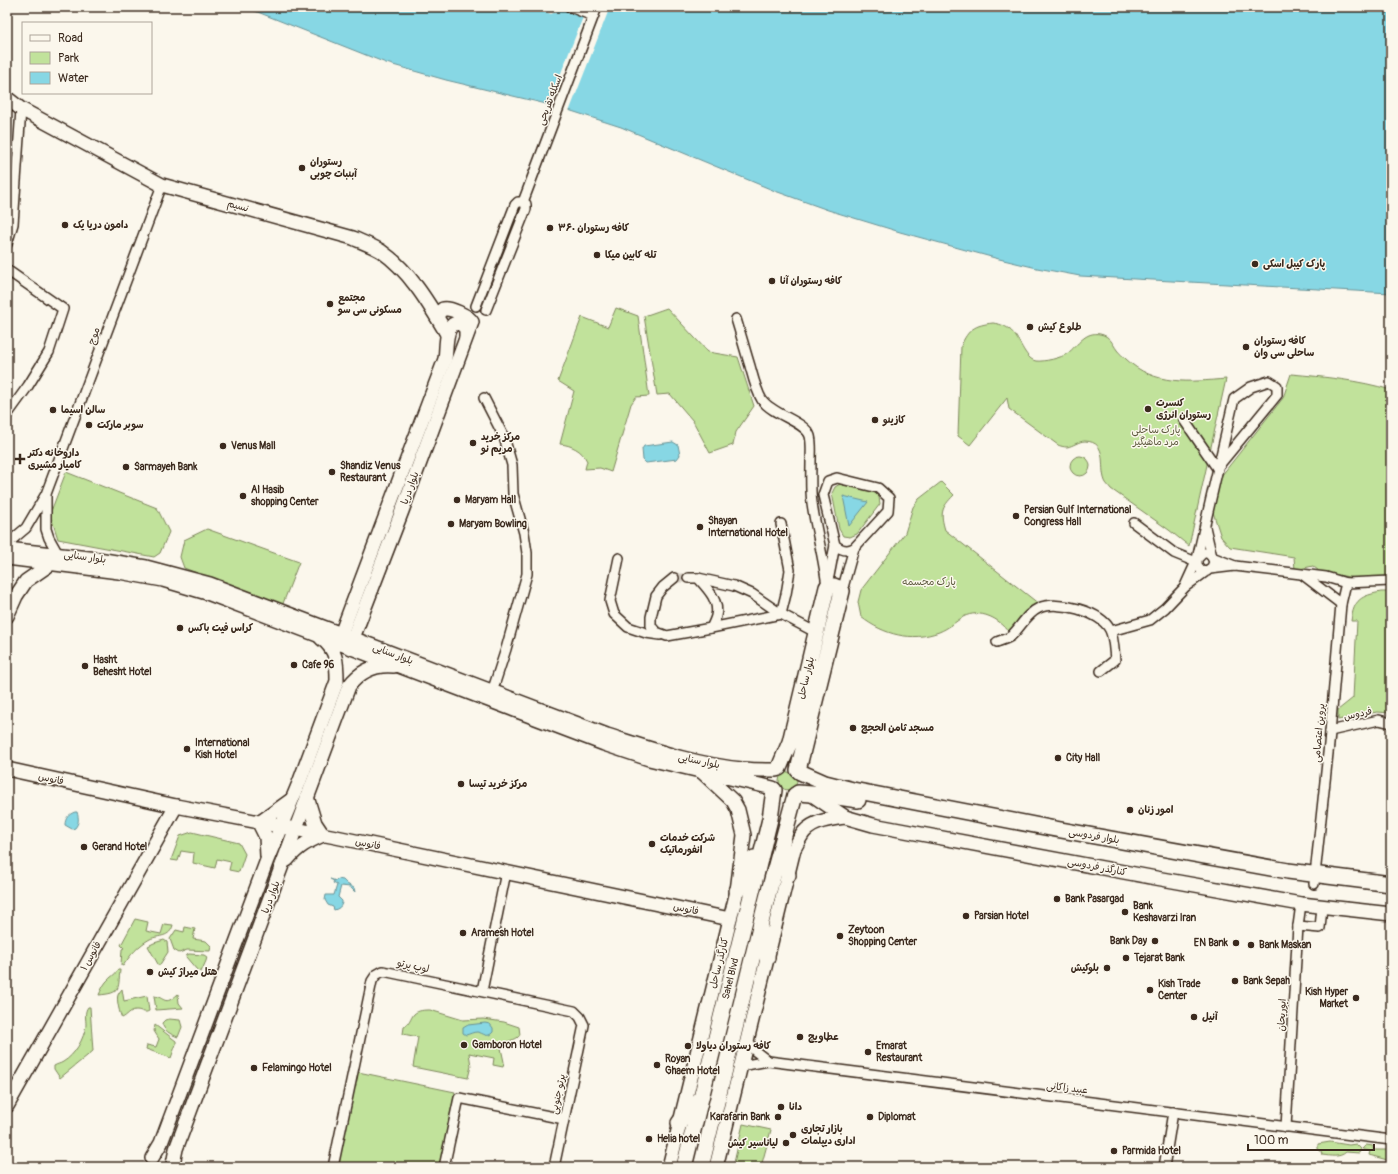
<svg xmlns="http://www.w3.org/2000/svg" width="1398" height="1174" font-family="Pangolin,'Playpen Sans Arabic',sans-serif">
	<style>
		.green { fill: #c1e29b; stroke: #7e865c }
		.water { fill: #87d7e4; stroke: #699295 }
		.pier { fill: #fbf7ec }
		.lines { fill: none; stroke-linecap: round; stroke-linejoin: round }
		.street-tunnel { stroke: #d5cec3; stroke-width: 9; stroke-dasharray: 9 4.5; stroke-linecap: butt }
		.street-casing { stroke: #3b2a1e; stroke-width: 12 }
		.secondary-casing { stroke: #3b2a1e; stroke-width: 16 }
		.primary-casing { stroke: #3b2a1e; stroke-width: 18 }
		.street { stroke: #fbf7ec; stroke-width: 9 }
		.secondary { stroke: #fbf7ec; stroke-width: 13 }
		.primary { stroke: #fbf7ec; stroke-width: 15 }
		.poi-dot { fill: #3b2a1e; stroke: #fbf7ec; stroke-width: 1.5 }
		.labels { text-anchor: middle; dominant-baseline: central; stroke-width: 3; stroke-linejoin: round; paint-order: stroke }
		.street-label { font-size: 10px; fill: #3b2a1e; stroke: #fbf7ec }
		.poi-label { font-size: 10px; font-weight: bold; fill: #3b2a1e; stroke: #fbf7ec; text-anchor: start }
		.park-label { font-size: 10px; fill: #5c583d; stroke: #fbf7ec }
	</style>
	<rect width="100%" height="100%" fill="#fbf7ec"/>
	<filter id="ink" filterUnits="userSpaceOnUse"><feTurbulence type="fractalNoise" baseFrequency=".025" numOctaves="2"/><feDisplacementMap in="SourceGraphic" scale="8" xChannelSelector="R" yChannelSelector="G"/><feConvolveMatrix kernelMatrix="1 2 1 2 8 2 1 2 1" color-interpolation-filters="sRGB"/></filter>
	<g filter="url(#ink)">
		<g class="green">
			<path d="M 616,308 L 638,316 L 649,396 L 636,397 L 631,404 L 611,472 L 600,468 L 585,469 L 587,461 C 582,450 571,445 560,444 L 574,391 L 558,381 L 582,317 L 608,327 Z"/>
			<path d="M 667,308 L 708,352 L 738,357 L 754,406 L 736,432 L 733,445 L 710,453 L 693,421 L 670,394 L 657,395 L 644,316 Z"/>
			<path d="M 993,323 C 999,324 1004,325 1009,329 C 1020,337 1024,359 1036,361 C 1043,362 1062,358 1068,353 C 1078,345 1085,331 1100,334 C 1110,336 1112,343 1117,350 C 1120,354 1123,356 1126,359 C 1154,386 1190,382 1226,379 L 1189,546 L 1169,530 L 1111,489 C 1109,486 1106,484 1105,481 C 1099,466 1109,442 1085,441 C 1079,441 1073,446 1067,447 C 1064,447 1060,446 1058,445 L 1009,409 L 1007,398 L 970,445 L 958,436 L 961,346 C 968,329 975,325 993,323 Z"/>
			<path d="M 1291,374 C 1325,377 1358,380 1391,390 L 1391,577 L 1355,578 L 1320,572 L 1313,566 L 1295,570 L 1294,557 L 1230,547 L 1221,537 L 1211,506 L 1218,480 L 1283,398 Z"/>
			<circle cx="1080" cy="466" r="10"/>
			<path d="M 66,472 L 157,508 L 169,532 L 160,553 L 154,557 L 58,539 L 50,514 Z"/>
			<path d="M 941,482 L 954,495 C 941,508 940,513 945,530 L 1039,604 L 1009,632 C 1000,619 980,608 963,617 C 955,622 949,628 939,632 C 912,642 884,635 861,617 L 858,602 L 861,590 L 905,533 L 913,507 L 919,499 Z"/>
			<path d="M 840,484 L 875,492 L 879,497 L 880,504 L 857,534 L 850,537 L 843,536 L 839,529 L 832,493 L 835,487 Z"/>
			<path d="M 207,529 L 299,562 L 282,606 L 184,568 L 180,557 L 184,540 Z"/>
			<path d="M 1381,592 L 1391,592 L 1391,713 L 1377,712 L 1338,720 L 1338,710 L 1353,698 L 1357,621 L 1351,621 C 1354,599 1361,596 1381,592 Z"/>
			<circle cx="788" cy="781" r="9"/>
			<path d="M 192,832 L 239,843 L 245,854 L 239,872 L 229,870 L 231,862 L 217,859 L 215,868 L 193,863 L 194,853 L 181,851 L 178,861 L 171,860 L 180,836 Z"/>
			<path d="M 135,919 L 148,922 L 146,931 L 161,934 L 164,924 L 173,925 C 170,938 159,935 150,939 C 139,945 130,955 123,966 L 121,965 L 122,949 L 124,948 L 121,945 Z"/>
			<path d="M 185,927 L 195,929 L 193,939 L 206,941 L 211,946 L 210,951 L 187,950 L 179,953 L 174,950 L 170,939 L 176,930 L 184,932 Z"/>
			<path d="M 164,940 L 167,942 L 168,952 L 159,966 L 148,946 L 154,943 Z"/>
			<path d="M 189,954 L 204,955 L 207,957 L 206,961 L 201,972 L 197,970 L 186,957 L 187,955 Z"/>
			<path d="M 118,970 L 120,970 C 118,990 121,993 99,995 C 101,990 103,986 106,982 C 110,977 115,975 118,970 Z"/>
			<path d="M 122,989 L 124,1001 L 147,996 L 149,1011 C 144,1014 142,1010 136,1010 C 130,1010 127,1016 122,1018 C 120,1015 116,999 118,995 C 118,994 121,990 122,989 Z"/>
			<path d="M 178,994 L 179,1003 L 183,1008 L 156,1010 L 154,996 C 165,997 164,1007 178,994 Z"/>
			<path d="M 88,1007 L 90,1007 L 93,1051 L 60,1078 L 54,1069 L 54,1066 C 57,1064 60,1064 63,1062 C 75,1055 84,1039 86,1025 C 86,1019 84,1012 88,1007 Z"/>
			<path d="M 430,1010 L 463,1020 L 483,1019 L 504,1022 L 519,1027 L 520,1035 C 515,1042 507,1038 501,1048 L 504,1062 L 503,1067 L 493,1065 L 494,1058 L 469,1053 L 471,1066 L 468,1078 L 413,1067 L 418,1037 L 403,1034 L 404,1027 C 410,1024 410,1019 414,1014 C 418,1010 425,1010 430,1010 Z"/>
			<path d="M 169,1019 L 180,1020 L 182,1027 L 178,1037 C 170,1034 164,1031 162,1023 L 165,1020 Z"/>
			<path d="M 155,1025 L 176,1041 L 176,1044 L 171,1058 L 146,1049 L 147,1045 L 156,1047 L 159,1039 L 154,1031 Z"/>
			<path d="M 358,1072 L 455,1092 L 439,1167 L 338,1167 Z"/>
			<path d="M 743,1124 L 771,1130 L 761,1167 L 733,1167 Z"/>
			<path d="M 1330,1142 L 1349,1145 L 1356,1144 L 1361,1149 L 1359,1153 L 1346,1152 C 1340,1158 1330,1156 1322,1155 L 1321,1151 L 1318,1149 L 1318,1144 Z"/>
			<path d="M 1366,1145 L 1373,1146 L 1373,1150 L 1391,1150 L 1391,1161 L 1369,1155 L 1370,1151 L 1362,1149 Z"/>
		</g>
		<g class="water">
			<path d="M 245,7 L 1391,7 L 1391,293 L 1080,276 L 1037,268 L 995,258 L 900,232 L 828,210 L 775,191 L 621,127 L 559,107 L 446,80 L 386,63 Z"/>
			<path d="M 673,442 L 678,445 L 680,455 L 677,459 L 646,463 L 643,460 L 642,449 L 644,446 Z"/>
			<path d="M 843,496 L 868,502 L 849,526 Z"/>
			<path d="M 75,812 L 77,812 C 79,819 79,823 75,828 L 72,829 L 65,825 C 65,818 69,814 75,812 Z"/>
			<path d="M 330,879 L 336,881 L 338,879 L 343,880 L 347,884 L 354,888 L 355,892 L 350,887 L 341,886 L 338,897 L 342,901 L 342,903 C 341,907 338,909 334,910 L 333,907 L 328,905 L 325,900 L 326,895 L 334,895 L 337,885 L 333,883 L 334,881 Z"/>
			<path d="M 485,1023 L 490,1024 L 493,1028 L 493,1032 C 487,1039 484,1033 477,1032 C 473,1032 470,1034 466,1035 L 463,1033 L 463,1028 L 468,1025 Z"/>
		</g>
		<path class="pier" d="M 539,7 L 610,7 L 569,112 L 548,106 L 583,17 L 562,9 L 551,14 L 541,10 Z"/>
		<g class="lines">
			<path class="street-tunnel" d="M 674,578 L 688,578"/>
			<g class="street-casing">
				<g id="street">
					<path d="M 570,7 L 593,16"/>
					<path d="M 523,202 L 597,7"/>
					<path d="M 7,244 L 13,224 L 21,109"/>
					<path d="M 7,270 L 63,309 L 49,352 L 28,386 L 7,415"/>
					<path d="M 476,306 L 515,205 L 518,202 L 523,202 L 526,204 L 526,209 L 486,310"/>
					<path d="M 736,319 C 741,335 745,350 750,366 C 753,377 756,390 762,400 C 773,415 806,422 810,436 C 812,444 811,453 811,461 C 811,475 810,489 812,503 C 816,532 824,558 827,587"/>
					<path d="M 484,398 L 504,437 L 512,465 L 513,494 L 524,533 L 527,553 L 527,574 L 506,649 L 492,692"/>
					<path d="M 1184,420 L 1217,468"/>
					<path d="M 837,478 L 878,488 L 889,498 L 888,511 L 854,548 C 847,552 841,550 835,545 L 823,495 L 828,481 Z"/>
					<path d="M 46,496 L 46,529 L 49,538 L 58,554"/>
					<path d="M 1134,523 L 1174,553 L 1196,562 L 1185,586"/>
					<path d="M 1205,527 L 1212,557 L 1235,566"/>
					<path d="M 7,544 L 26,528 L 46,494 L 162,185"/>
					<path d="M 619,558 L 610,601 L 614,614 L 628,627 L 646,633 L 660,635"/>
					<path d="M 1197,559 L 1234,399 L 1251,387 L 1269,381 L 1277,386 L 1277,395 L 1217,468"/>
					<path d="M 1210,569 L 1235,566 L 1326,577 L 1346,583 L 1391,581"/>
					<path d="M 1303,575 L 1341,604"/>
					<path d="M 829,576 L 835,545"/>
					<path d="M 674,578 L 663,587 L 656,596 L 651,617 L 651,626 L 656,632 L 667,636 L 711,628 C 713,624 715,620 716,616 C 720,601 707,588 698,578 L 688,578"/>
					<path d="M 698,578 L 734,586 L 752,594 L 781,614 L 817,633"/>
					<path d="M 842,591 L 854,548"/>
					<path d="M 781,614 L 786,594 L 790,570 L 781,524"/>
					<path d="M 711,628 L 781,614"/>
					<path d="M 1111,631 L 1150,620 L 1165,608 L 1185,587 L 1212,567 L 1214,562 L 1212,557 L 1208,553 L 1203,553 L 1197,559 L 1197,565 L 1201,570 L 1207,571"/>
					<path d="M 997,642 C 1001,640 1007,639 1011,636 C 1021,627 1026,614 1039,608 C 1057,600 1101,611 1110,630 C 1114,638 1114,651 1115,660 L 1101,671"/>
					<path d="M 1330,731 L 1379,720 L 1391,723"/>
					<path d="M 1314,884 L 1329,744 L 1341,604 L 1346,583"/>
					<path d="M 1298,926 L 1320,928 L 1322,907"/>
					<path d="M 482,991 L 506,872"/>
					<path d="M 747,1039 L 755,1051 L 768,1061"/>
					<path d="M 741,1066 L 768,1061 L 1391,1140"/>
					<path d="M 1286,1127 L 1298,926 L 1301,904"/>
					<path d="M 333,1167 L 372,981 L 376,975 L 383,971 L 574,1011 L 580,1017 L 584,1025 L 554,1167"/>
					<path d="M 444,1167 L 459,1098 L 564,1119"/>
					<path d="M 1164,1167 L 1173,1112"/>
				</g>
			</g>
			<g class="secondary-casing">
				<g id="secondary">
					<path d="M 7,98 L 21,109 L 162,185 L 353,238 C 362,242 373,246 381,251 C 410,271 429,304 447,334"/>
					<path d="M 7,549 L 98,559 L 146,567 L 210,584 L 607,735 C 651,749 697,765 742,769 C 754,770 765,770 776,770"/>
					<path d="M 7,558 L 119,572 L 163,580 L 207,593 L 604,744 L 649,759 L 773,788"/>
					<path d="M 7,616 L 16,596 L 26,581 L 52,563"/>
					<path d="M 341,634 L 445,359 C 447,348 444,327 456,323 L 461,324 L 466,329 L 466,337"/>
					<path d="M 353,638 L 402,511 L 472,322 C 469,316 449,307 443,309 C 440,311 438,314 437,317"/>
					<path d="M 7,769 L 176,806 L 336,837 L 730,919"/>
					<path d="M 811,794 L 845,817 L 873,825 L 1156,878 L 1301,904 L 1391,914"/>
					<path d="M 267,856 L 266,837 L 259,823 L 291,800"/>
					<path d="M 287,860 C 299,846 307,842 323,835 L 315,823 L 307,797"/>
					<path d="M 7,1106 L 176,806"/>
					<path d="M 152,1158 L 161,1143 L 267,860 L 299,783 L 337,681 C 337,662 337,650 321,638"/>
					<path d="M 173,1164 L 176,1149 L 349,686 C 360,671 375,664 394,666"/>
					<path d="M 669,1167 L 737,891 L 744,835 L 738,810 L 733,801 L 701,771"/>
					<path d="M 716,1167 L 794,849 C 797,844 800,837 804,832 C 814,821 830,819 845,817"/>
				</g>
			</g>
			<g class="primary-casing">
				<g id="primary">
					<path d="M 779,768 L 790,742 L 827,587 C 833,584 837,586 842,591 L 798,770"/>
					<path d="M 800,772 L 825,783 L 853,790 L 1050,828 L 1288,871 L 1391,884"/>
					<path d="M 798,793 L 825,795 L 858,800"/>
					<path d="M 781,849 L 788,875"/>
					<path d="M 737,891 L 754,858"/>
					<path d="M 761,931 L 767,958"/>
					<path d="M 679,1123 L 698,1101"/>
					<path id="s1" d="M 684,1167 L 770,819 L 774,790"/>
					<path d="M 701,1167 L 767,898 L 795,795"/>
				</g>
			</g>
			<use href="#street" class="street"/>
			<use href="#secondary" class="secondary"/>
			<use href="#primary" class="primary"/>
		</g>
	</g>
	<g class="poi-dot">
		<circle cx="302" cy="168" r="4"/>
		<circle cx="65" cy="225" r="4"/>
		<circle cx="550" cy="228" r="4"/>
		<circle cx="597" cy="255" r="4"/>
		<circle cx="1255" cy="264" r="4"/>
		<circle cx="772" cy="281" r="4"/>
		<circle cx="330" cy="304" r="4"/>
		<circle cx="1030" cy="327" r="4"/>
		<circle cx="1246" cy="347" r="4"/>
		<circle cx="1148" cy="409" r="4"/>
		<circle cx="53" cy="410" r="4"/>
		<circle cx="875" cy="420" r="4"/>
		<circle cx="89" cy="425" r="4"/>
		<circle cx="473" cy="443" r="4"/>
		<circle cx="223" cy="446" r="4"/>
		<path d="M18 453h4v4h4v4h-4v4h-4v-4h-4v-4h4z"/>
		<circle cx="126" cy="467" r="4"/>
		<circle cx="332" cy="472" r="4"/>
		<circle cx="243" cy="496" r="4"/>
		<circle cx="457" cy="500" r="4"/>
		<circle cx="1016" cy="516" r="4"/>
		<circle cx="451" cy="524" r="4"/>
		<circle cx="700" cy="527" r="4"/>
		<circle cx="180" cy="628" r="4"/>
		<circle cx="294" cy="665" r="4"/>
		<circle cx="85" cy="666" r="4"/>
		<circle cx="853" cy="728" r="4"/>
		<circle cx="187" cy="749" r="4"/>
		<circle cx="1058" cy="758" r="4"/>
		<circle cx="461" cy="784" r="4"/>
		<circle cx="1130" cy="810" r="4"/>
		<circle cx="652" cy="844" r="4"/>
		<circle cx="84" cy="847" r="4"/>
		<circle cx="1057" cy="899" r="4"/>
		<circle cx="1125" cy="912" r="4"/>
		<circle cx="966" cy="916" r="4"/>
		<circle cx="463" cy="933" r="4"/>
		<circle cx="840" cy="936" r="4"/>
		<circle cx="1155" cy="941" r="4"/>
		<circle cx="1236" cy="943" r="4"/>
		<circle cx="1251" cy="945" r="4"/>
		<circle cx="1126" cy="958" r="4"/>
		<circle cx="1107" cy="968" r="4"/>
		<circle cx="150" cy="972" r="4"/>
		<circle cx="1235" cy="981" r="4"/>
		<circle cx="1150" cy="990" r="4"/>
		<circle cx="1356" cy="998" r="4"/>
		<circle cx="1194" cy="1017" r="4"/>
		<circle cx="800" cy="1037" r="4"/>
		<circle cx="464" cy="1045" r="4"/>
		<circle cx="688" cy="1046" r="4"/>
		<circle cx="868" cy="1052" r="4"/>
		<circle cx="657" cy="1065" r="4"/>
		<circle cx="254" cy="1068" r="4"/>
		<circle cx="781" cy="1107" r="4"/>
		<circle cx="778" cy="1117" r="4"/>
		<circle cx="870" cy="1117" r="4"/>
		<circle cx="793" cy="1135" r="4"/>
		<circle cx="649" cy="1139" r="4"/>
		<circle cx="786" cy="1143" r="4"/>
		<circle cx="1114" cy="1151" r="4"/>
	</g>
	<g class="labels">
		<g class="street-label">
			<text transform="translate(550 100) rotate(-69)">اسکله تفریحی</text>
			<text transform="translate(238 206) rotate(16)">نسیم</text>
			<text transform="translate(94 336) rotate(-69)">موج</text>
			<text transform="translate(410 488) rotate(-70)">بلوار دریا</text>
			<text transform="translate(85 557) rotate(8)">بلوار سنایی</text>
			<text transform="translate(393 654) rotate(21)">بلوار سنایی</text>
			<text transform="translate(806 678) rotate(-76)">بلوار ساحل</text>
			<text transform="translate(1358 714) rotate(-12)">فردوس</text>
			<text transform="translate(1319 733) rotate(-85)">پروین اعتصامی</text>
			<text transform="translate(699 761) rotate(12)">بلوار سنایی</text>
			<text transform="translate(51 779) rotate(12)">فانوس</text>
			<text transform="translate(1094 836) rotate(10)">بلوار فردوسی</text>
			<text transform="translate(368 844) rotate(12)">فانوس</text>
			<text transform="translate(1097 867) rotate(11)">کنارگذر فردوسی</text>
			<text transform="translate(271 897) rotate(-69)">بلوار دریا</text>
			<text transform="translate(686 909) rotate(12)">فانوس</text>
			<text transform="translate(91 956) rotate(-61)">فانوس ۱</text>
			<text transform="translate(719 963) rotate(-76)">کنارگذر ساحل</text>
			<text transform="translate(413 966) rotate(12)">لوپ پرتو</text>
			<text stroke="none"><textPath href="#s1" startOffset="194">Sahel Blvd</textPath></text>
			<text transform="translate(1282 1015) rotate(-87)">ابوریحان</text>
			<text transform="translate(1067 1088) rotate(7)">عبید زاکانی</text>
			<text transform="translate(558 1094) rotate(-78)">پرتو جنوبی</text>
		</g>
		<g class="poi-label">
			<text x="310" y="162">رستوران<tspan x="310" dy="12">آبنبات چوبی</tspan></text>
			<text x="73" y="225">دامون دریا یک</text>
			<text x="558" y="228">کافه رستوران ۳۶۰</text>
			<text x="605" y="255">تله کابین میکا</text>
			<text x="1263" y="264">پارک کیبل اسکی</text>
			<text x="780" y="281">کافه رستوران آنا</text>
			<text x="338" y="298">مجتمع<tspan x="338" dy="12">مسکونی سی سو</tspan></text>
			<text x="1038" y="327">طلوع کیش</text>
			<text x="1254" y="341">کافه رستوران<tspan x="1254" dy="12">ساحلی سی وان</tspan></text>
			<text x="1156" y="403">کنسرت<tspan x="1156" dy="12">رستوران انرژی</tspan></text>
			<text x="61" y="410">سالن اسیما</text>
			<text x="883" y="420">کازینو</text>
			<text x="97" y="425">سوبر ماركت</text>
			<text x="481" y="437">مرکز خرید<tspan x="481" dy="12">مریم نو</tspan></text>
			<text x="231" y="446">Venus Mall</text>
			<text x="28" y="453">داروخانه دکتر<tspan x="28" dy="12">کامیار مشیری</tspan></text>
			<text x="340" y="466">Shandiz Venus<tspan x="340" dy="12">Restaurant</tspan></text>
			<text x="134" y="467">Sarmayeh Bank</text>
			<text x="251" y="490">Al Hasib<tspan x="251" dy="12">shopping Center</tspan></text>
			<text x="465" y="500">Maryam Hall</text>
			<text x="1024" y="510">Persian Gulf International<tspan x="1024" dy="12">Congress Hall</tspan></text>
			<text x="708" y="521">Shayan<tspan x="708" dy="12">International Hotel</tspan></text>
			<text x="459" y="524">Maryam Bowling</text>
			<text x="188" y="628">کراس فیت باکس</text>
			<text x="93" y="660">Hasht<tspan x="93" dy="12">Behesht Hotel</tspan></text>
			<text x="302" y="665">Cafe 96</text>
			<text x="861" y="728">مسجد ثامن الحجج</text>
			<text x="195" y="743">International<tspan x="195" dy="12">Kish Hotel</tspan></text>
			<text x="1066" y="758">City Hall</text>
			<text x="469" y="784">مرکز خرید تیسا</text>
			<text x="1138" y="810">امور زنان</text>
			<text x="660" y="838">شرکت خدمات<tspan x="660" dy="12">انفورماتیک</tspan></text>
			<text x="92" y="847">Gerand Hotel</text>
			<text x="1065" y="899">Bank Pasargad</text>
			<text x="1133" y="906">Bank<tspan x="1133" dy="12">Keshavarzi Iran</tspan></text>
			<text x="974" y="916">Parsian Hotel</text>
			<text x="848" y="930">Zeytoon<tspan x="848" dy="12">Shopping Center</tspan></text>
			<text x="471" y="933">Aramesh Hotel</text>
			<text x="1147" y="941" text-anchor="end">Bank Day</text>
			<text x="1228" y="943" text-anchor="end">EN Bank</text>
			<text x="1259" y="945">Bank Maskan</text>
			<text x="1134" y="958">Tejarat Bank</text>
			<text x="1099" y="968" text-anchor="end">بلوکیش</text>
			<text x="158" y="972">هتل میراژ کیش</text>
			<text x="1243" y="981">Bank Sepah</text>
			<text x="1158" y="984">Kish Trade<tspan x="1158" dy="12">Center</tspan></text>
			<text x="1348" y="992" text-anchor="end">Kish Hyper<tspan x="1348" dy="12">Market</tspan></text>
			<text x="1202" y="1017">آنیل</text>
			<text x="808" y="1037">عطاویچ</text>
			<text x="472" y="1045">Gamboron Hotel</text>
			<text x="696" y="1046">کافه رستوران دیاولا</text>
			<text x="876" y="1046">Emarat<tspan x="876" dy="12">Restaurant</tspan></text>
			<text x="665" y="1059">Royan<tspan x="665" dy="12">Ghaem Hotel</tspan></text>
			<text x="262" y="1068">Felamingo Hotel</text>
			<text x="789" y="1107">دانا</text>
			<text x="770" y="1117" text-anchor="end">Karafarin Bank</text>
			<text x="878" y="1117">Diplomat</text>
			<text x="801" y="1129">بازار تجاری<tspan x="801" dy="12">اداری دیپلمات</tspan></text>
			<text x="657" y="1139">Helia hotel</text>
			<text x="778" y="1143" text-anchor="end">لیاناسیر کیش</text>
			<text x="1122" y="1151">Parmida Hotel</text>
		</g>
		<g class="park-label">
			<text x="1156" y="430">پارک ساحلی<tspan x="1156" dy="12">مرد ماهیگیر</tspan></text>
			<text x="929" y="582">پارک مجسمه</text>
		</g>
	</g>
	<rect width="1398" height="1174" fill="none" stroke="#fbf7ec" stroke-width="24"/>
	<rect x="12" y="12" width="1374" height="1150" fill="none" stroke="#3b2a1e" stroke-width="1.5" filter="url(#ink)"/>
	<rect x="22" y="22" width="130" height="72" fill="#fbf7ec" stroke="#aea59a"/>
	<rect x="30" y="35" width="20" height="6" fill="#fbf7ec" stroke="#aea59a"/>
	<text x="58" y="42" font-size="12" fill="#3b2a1e">Road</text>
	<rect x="30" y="52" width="20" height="12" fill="#c1e29b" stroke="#aea59a"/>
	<text x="58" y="62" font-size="12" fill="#3b2a1e">Park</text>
	<rect x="30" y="72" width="20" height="12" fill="#87d7e4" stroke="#aea59a"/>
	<text x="58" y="82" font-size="12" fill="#3b2a1e">Water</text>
	<path d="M1248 1144v6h126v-6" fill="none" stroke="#3b2a1e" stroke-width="2"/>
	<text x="1254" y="1144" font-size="12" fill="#3b2a1e" stroke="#fbf7ec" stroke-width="3" paint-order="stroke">100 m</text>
</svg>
